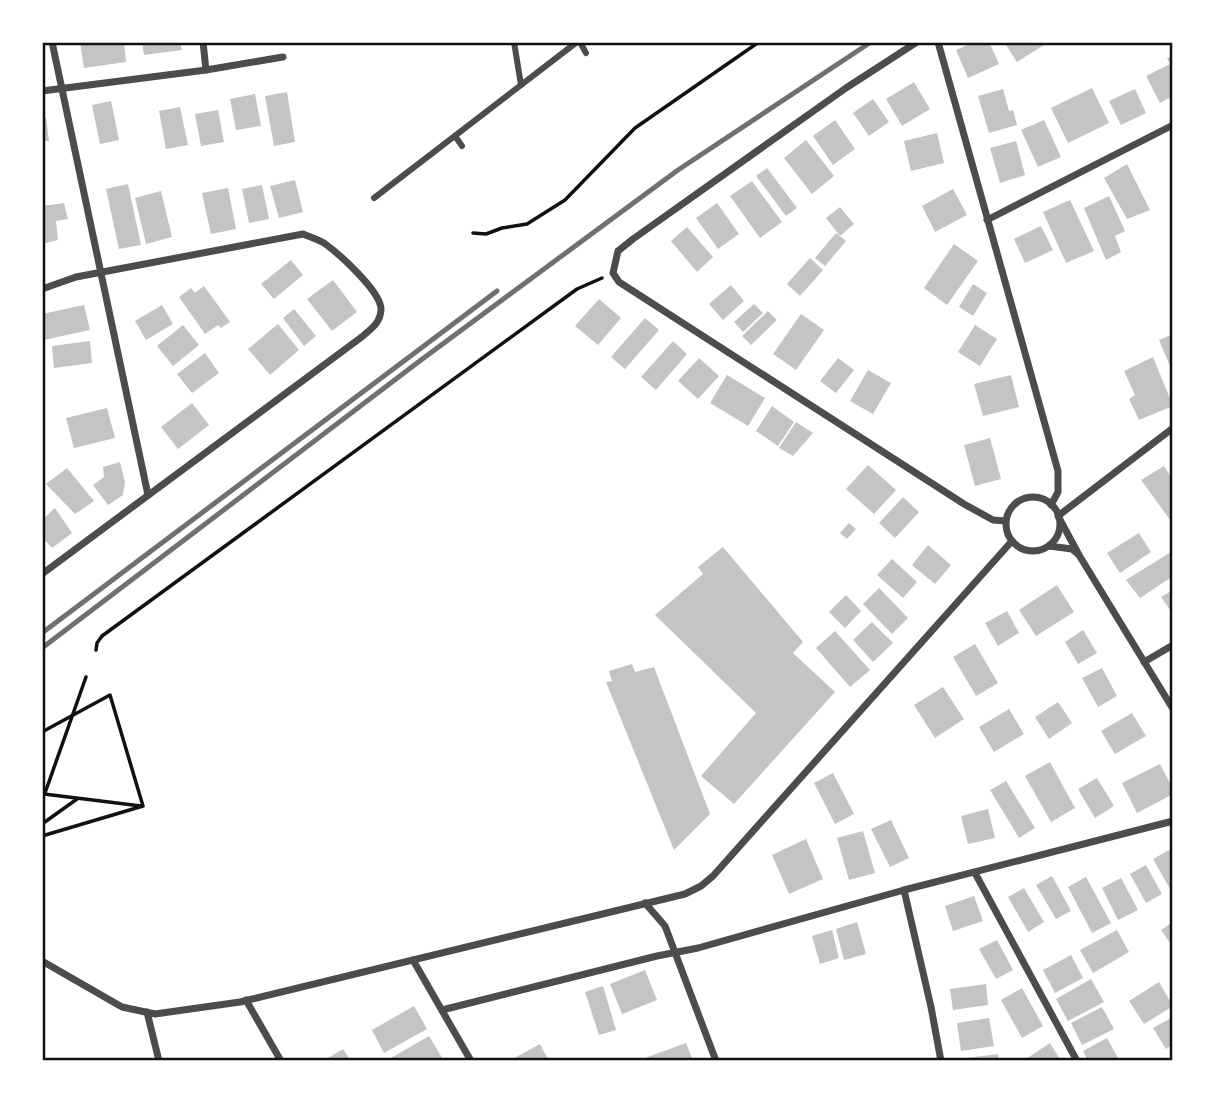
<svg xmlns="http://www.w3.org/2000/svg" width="1215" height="1103" font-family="'Varela Round',sans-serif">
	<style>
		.building { fill: #c4c4c4 }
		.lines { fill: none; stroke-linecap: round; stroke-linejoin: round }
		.path { stroke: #111; stroke-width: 3.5 }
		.pedestrian { stroke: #4c4c4c; stroke-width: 6 }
		.minor { stroke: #4c4c4c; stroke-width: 7 }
		.rail { stroke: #707070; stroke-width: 5 }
		.neatline { fill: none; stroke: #111; stroke-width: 2.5 }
	</style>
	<rect width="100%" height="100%" fill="#fff"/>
	<g class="building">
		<path d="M 80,42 L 124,42 L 126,62 L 84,68 Z"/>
		<path d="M 142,42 L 180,42 L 182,50 L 144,55 Z"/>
		<path d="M 974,42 L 989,42 L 999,64 L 968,78 L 956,50 Z"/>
		<path d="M 1004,42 L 1042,42 L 1044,45 L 1017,62 Z"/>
		<path d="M 1173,56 L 1173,104 L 1169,98 L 1160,103 L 1146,76 L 1170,64 L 1167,58 Z"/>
		<path d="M 914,82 L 930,109 L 902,126 L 886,99 Z"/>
		<path d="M 1092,88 L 1109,123 L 1068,143 L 1051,108 Z"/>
		<path d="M 1003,89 L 1009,111 L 1013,110 L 1017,125 L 989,133 L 978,96 Z"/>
		<path d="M 1135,89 L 1146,113 L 1121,125 L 1109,101 Z"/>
		<path d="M 287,92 L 295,142 L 274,146 L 265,96 Z"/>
		<path d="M 255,94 L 261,126 L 236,130 L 230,99 Z"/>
		<path d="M 873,99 L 889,122 L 869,136 L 853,113 Z"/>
		<path d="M 111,101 L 119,140 L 100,144 L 92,105 Z"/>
		<path d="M 180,107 L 188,145 L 166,149 L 159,111 Z"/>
		<path d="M 218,110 L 224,142 L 201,146 L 195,114 Z"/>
		<path d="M 42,118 L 46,118 L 49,141 L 42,141 Z"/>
		<path d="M 835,120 L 855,149 L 833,165 L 813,136 Z"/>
		<path d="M 1044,120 L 1061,157 L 1038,167 L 1021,130 Z"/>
		<path d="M 937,133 L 944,163 L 911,171 L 904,141 Z"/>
		<path d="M 806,140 L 834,176 L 812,194 L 784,158 Z"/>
		<path d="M 1016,141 L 1025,175 L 1000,183 L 990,148 Z"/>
		<path d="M 1127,164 L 1150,210 L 1127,219 L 1104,178 Z"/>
		<path d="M 767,168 L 797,208 L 786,216 L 756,176 Z"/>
		<path d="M 295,180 L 303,212 L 279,218 L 270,186 Z"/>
		<path d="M 752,181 L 782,222 L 760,238 L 730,196 Z"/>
		<path d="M 128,184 L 141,245 L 119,249 L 106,189 Z"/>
		<path d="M 262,185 L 269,219 L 249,223 L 242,189 Z"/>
		<path d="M 228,188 L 236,229 L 211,234 L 202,193 Z"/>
		<path d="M 953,189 L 967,215 L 935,232 L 922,206 Z"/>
		<path d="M 161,191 L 172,237 L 146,244 L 135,198 Z"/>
		<path d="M 1109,196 L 1125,231 L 1115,236 L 1121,252 L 1106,260 L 1084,208 Z"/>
		<path d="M 1070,200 L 1094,251 L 1066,263 L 1043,212 Z"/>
		<path d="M 64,203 L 68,219 L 56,221 L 58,240 L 45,243 L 42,206 Z"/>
		<path d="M 717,203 L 739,234 L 718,249 L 696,218 Z"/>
		<path d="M 840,207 L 854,224 L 840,236 L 826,218 Z"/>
		<path d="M 1041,226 L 1053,250 L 1025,263 L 1014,239 Z"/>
		<path d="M 687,227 L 713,257 L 697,272 L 671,241 Z"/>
		<path d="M 836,233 L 846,241 L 825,266 L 815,258 Z"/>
		<path d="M 954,244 L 978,261 L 947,305 L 924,288 Z"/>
		<path d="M 810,258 L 823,270 L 800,296 L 787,284 Z"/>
		<path d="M 291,260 L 303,275 L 274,299 L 261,284 Z"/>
		<path d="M 333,280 L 357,312 L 332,331 L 307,299 Z"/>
		<path d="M 973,284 L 987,293 L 973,316 L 959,307 Z"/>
		<path d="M 731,285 L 744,301 L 723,320 L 709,304 Z"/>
		<path d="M 204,286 L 230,322 L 221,328 L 218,325 L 205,334 L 179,297 L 191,288 L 195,293 Z"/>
		<path d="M 599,299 L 621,318 L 598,345 L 575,326 Z"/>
		<path d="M 754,304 L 763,313 L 743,332 L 734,322 Z"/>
		<path d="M 84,305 L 90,330 L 44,340 L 42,314 Z"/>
		<path d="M 162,305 L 173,324 L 146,340 L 135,321 Z"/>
		<path d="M 294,309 L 316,336 L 304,346 L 283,318 Z"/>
		<path d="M 768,311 L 777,320 L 751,345 L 742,336 Z"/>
		<path d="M 801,314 L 824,330 L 796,370 L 773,354 Z"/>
		<path d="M 645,318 L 659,330 L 625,369 L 611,357 Z"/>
		<path d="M 278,324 L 299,350 L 270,375 L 248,349 Z"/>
		<path d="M 183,325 L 199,345 L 173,366 L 157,346 Z"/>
		<path d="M 975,325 L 997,339 L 980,366 L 958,352 Z"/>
		<path d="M 1173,334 L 1173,373 L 1159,340 Z"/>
		<path d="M 90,341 L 92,363 L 54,368 L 52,346 Z"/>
		<path d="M 673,341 L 687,354 L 656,390 L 641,377 Z"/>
		<path d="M 205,353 L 219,373 L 192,393 L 177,374 Z"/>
		<path d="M 1153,357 L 1173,406 L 1139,420 L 1129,399 L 1135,395 L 1124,371 Z"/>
		<path d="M 699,358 L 719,376 L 698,399 L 678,381 Z"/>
		<path d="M 838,358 L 854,370 L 836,393 L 820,381 Z"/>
		<path d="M 868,370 L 891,383 L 873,414 L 850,401 Z"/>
		<path d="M 727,375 L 765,398 L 748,426 L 710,403 Z"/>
		<path d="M 1011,375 L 1019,407 L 983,416 L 974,384 Z"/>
		<path d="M 192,403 L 209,425 L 178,449 L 161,427 Z"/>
		<path d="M 772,406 L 794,422 L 778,446 L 756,431 Z"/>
		<path d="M 107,408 L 115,438 L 74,448 L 66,418 Z"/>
		<path d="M 796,422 L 813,433 L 793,456 L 779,448 Z"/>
		<path d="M 990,438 L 1001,479 L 975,486 L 964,445 Z"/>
		<path d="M 120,462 L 125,482 L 123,495 L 108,505 L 93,485 L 104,477 L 103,467 Z"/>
		<path d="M 868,465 L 896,490 L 874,514 L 846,489 Z"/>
		<path d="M 1164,466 L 1173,480 L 1173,524 L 1141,480 Z"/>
		<path d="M 67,468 L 94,501 L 75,514 L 46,484 Z"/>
		<path d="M 903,497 L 919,512 L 895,538 L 879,523 Z"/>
		<path d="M 55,508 L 72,533 L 52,548 L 42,537 L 42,520 Z"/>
		<path d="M 849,523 L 856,529 L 847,539 L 840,533 Z"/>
		<path d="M 1139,533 L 1151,552 L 1120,573 L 1107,553 Z"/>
		<path d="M 928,545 L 951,565 L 935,584 L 912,565 Z"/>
		<path d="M 723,547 L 803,642 L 793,653 L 835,692 L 734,804 L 701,776 L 756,713 L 655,615 L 703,574 L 698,567 Z"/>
		<path d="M 1171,552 L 1173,555 L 1173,576 L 1140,598 L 1126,580 Z"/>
		<path d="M 892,559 L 917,582 L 903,598 L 877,575 Z"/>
		<path d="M 1057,585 L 1074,612 L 1036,636 L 1019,610 Z"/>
		<path d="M 879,588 L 908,618 L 892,634 L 863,604 Z"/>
		<path d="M 1173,590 L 1173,614 L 1161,597 Z"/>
		<path d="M 846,595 L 861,611 L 845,628 L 829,612 Z"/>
		<path d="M 1007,611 L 1019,633 L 998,646 L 985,623 Z"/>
		<path d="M 872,622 L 893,643 L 873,662 L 853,640 Z"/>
		<path d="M 1083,630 L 1097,653 L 1078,664 L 1065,642 Z"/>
		<path d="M 835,631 L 870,670 L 850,687 L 816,648 Z"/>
		<path d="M 975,644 L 998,683 L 976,696 L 953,657 Z"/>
		<path d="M 632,664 L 635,672 L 654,667 L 710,814 L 674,850 L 606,682 L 612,681 L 609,671 Z"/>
		<path d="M 1102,668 L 1117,696 L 1098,707 L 1082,678 Z"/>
		<path d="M 943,687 L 964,719 L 935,738 L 914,705 Z"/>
		<path d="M 1058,702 L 1072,723 L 1049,739 L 1035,717 Z"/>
		<path d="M 1009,709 L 1024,734 L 994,752 L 979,727 Z"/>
		<path d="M 1132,713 L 1146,736 L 1115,754 L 1101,731 Z"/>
		<path d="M 1050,762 L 1075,808 L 1051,822 L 1025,776 Z"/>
		<path d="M 1160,764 L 1173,789 L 1173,794 L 1137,813 L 1122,783 Z"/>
		<path d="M 833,773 L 854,814 L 835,824 L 814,783 Z"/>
		<path d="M 1097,778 L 1114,806 L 1095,818 L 1078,789 Z"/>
		<path d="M 1006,781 L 1035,828 L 1019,838 L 990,790 Z"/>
		<path d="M 988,809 L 995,838 L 968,844 L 961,816 Z"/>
		<path d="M 891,820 L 909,858 L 890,867 L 871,829 Z"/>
		<path d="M 863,831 L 875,873 L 849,880 L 837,838 Z"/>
		<path d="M 806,839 L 823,879 L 789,894 L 772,855 Z"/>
		<path d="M 1173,848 L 1173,894 L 1153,859 Z"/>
		<path d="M 1146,865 L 1162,894 L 1146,903 L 1130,874 Z"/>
		<path d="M 1052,876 L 1071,911 L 1056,919 L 1036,885 Z"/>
		<path d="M 1086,877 L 1111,923 L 1092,933 L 1068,887 Z"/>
		<path d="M 1121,878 L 1138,910 L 1118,920 L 1102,888 Z"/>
		<path d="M 1024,888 L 1044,922 L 1028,932 L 1008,897 Z"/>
		<path d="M 974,896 L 983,921 L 953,931 L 945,906 Z"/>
		<path d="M 857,922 L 866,954 L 844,960 L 836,929 Z"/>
		<path d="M 1173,922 L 1173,947 L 1161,930 Z"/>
		<path d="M 832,930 L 839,958 L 820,964 L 812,936 Z"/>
		<path d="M 1117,930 L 1129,952 L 1093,973 L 1080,950 Z"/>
		<path d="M 997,940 L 1013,970 L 996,979 L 979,949 Z"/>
		<path d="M 1071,955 L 1083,978 L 1055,993 L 1043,970 Z"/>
		<path d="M 645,970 L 657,1000 L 622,1014 L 610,984 Z"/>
		<path d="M 1091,979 L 1104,1002 L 1068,1021 L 1056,999 Z"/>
		<path d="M 1159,982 L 1173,1006 L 1144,1024 L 1129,1001 Z"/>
		<path d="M 986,984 L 988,1005 L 953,1010 L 950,989 Z"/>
		<path d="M 603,986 L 616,1030 L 599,1035 L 585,992 Z"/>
		<path d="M 1022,988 L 1043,1026 L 1022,1038 L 1001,1000 Z"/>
		<path d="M 414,1006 L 427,1029 L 384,1053 L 372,1030 Z"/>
		<path d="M 1102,1007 L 1114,1029 L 1082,1045 L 1071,1023 Z"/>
		<path d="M 1173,1017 L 1173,1044 L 1166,1049 L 1153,1028 Z"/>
		<path d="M 989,1018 L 994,1046 L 961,1051 L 957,1023 Z"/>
		<path d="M 429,1036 L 444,1061 L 392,1061 L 391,1058 Z"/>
		<path d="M 1107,1038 L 1118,1058 L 1112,1061 L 1088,1061 L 1083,1051 Z"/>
		<path d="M 686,1043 L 693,1061 L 646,1061 L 645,1058 Z"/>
		<path d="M 1050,1043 L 1061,1061 L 1023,1061 Z"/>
		<path d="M 540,1044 L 549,1061 L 509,1061 Z"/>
		<path d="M 343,1049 L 351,1061 L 323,1061 Z"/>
		<path d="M 998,1054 L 999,1061 L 968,1061 L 967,1058 Z"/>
	</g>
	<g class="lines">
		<g class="path">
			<path d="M 473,233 L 486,234 L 502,228 L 527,224 L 565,200 L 635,128 L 759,42"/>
			<path d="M 96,650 L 97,643 L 102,636 L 577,289 L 602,278"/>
			<path d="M 42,732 L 110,695 L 143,806 L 42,836"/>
			<path d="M 42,794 L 45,793 L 86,677"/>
			<path d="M 44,794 L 141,806"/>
			<path d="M 42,824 L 77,799"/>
		</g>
		<g class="pedestrian">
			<path d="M 514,42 L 521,85"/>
			<path d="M 580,42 L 586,53"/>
			<path d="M 455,136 L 462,146"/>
			<path d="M 374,198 L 577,42"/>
		</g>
		<g class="minor">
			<path d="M 52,42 L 148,495"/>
			<path d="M 203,42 L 206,70"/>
			<path d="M 917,42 L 846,88 L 633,239 L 618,251 L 613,273 L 619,282 L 964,504 L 993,520 L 1006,521"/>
			<path d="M 938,42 L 1058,471 L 1058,492 L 1051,505"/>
			<path d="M 42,91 L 206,70 L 283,57"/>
			<path d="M 987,220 L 1173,125"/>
			<path d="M 42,289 L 76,277 L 303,234 C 310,237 317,239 324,243 C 338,253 382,292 381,310 C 380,323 372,328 363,336 L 42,574"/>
			<path d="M 1173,428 L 1058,516 L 1079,555 L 1173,709"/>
			<circle cx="1033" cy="524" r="27"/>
			<path d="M 1049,546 L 1072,549 L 1078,554"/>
			<path d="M 1144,662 L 1173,645"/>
			<path d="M 975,873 L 1077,1061"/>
			<path d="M 904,890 L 931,1007 L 941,1061"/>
			<path d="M 645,903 L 665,926 L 716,1061"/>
			<path d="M 413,960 L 471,1061"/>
			<path d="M 42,961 L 122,1007 L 155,1014 L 240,1002 L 685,894 L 701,886 L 713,876 L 1012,541"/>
			<path d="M 246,1000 L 281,1061"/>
			<path d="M 442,1010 L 657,956 L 698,948 L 904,890 L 1173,821"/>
			<path d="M 147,1012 L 159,1061"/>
		</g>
		<g class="rail">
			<path d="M 42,633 L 497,291"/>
			<path d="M 42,648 L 421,360 L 678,170 L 871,42"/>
		</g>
	</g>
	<rect width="1215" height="1103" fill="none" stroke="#ffffff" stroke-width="88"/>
	<rect x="44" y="44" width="1127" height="1015" class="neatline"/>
</svg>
